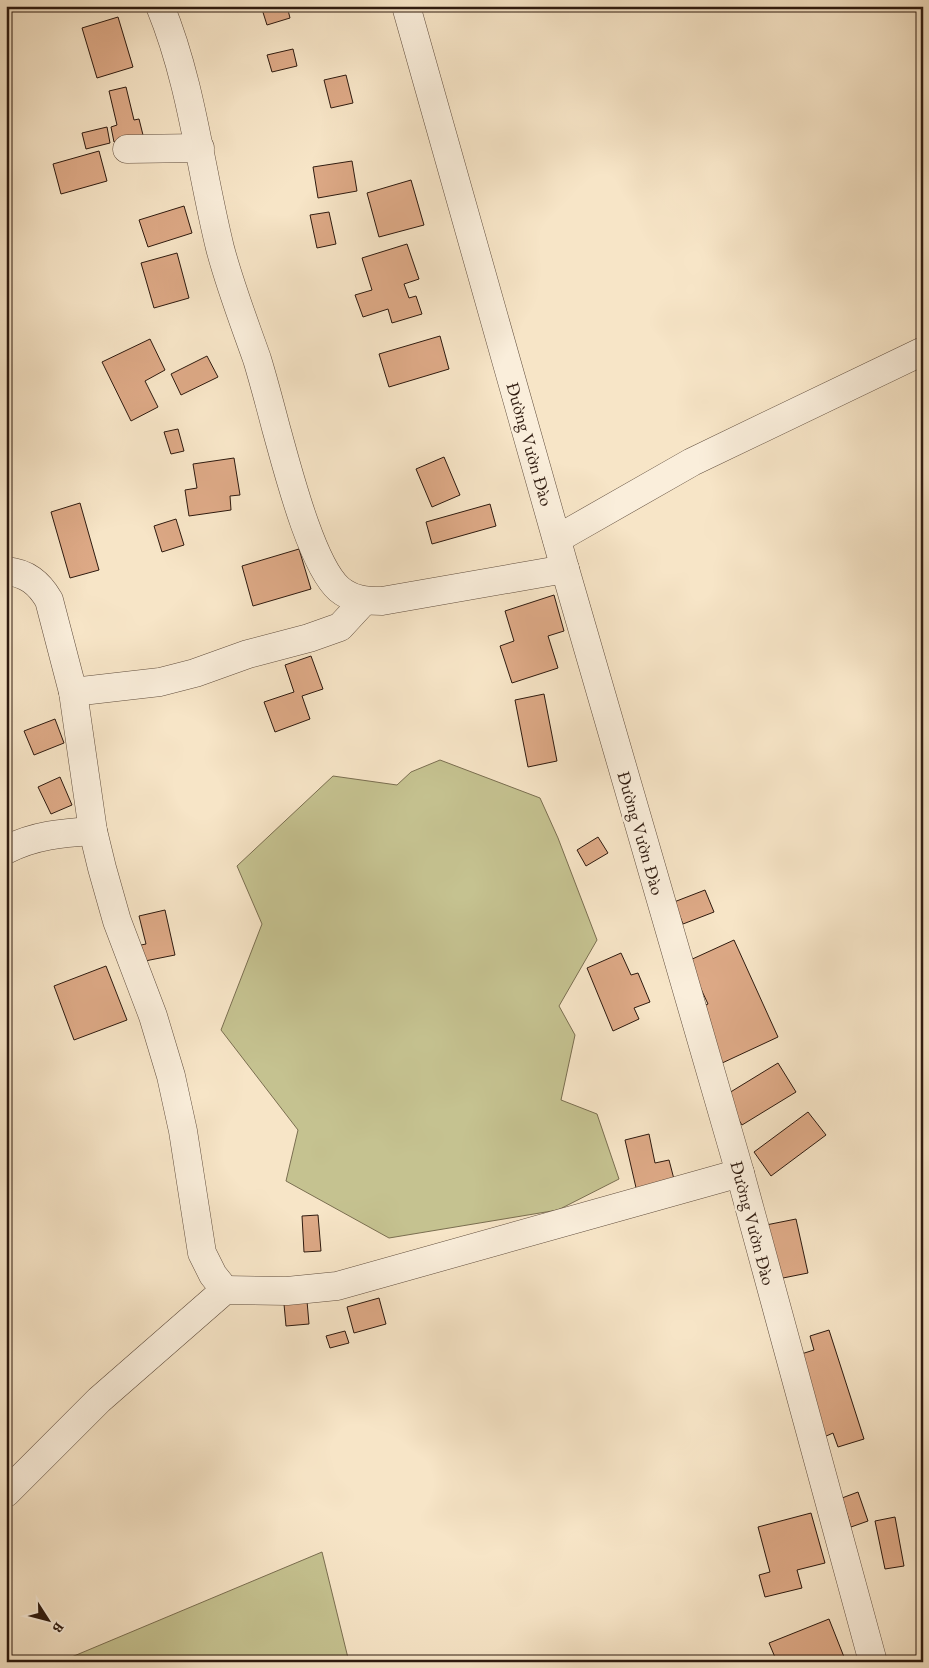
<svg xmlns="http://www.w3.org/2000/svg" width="929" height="1668" font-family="'EB Garamond',serif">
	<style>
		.green { fill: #c5c290; stroke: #7a6e50 }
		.building { fill: #dda986; stroke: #2e1a0f }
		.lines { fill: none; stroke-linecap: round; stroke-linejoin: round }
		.minor-casing { stroke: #604d3d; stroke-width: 29 }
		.minor { stroke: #faeedb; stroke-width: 28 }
		.labels { text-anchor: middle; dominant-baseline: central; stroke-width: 5; stroke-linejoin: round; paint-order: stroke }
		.street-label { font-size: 18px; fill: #2e1a0f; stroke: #faeedb }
	</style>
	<rect width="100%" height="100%" fill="#f7e5c7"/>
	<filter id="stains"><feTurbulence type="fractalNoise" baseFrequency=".004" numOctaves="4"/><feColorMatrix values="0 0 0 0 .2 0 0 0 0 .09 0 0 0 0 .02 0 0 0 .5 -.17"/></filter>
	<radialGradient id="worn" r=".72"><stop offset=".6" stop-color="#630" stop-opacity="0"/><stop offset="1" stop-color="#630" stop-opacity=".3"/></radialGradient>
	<g class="green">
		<path d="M 440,760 L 540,798 L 558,838 L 597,940 L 559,1006 L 575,1035 L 561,1100 L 597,1114 L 619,1179 L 558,1210 L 389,1238 L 286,1181 L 298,1130 L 221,1030 L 262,924 L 237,866 L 333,776 L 397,785 L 411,772 Z"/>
		<path d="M 322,1552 L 349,1662 L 62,1662 L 62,1661 Z"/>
	</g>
	<g class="building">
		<path d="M 261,6 L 287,6 L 290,18 L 267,25 Z"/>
		<path d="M 118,17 L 133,67 L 97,78 L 82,28 Z"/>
		<path d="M 293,49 L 297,66 L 272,72 L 267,55 Z"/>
		<path d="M 346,75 L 353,103 L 331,108 L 324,80 Z"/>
		<path d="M 126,87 L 134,120 L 139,119 L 143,135 L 114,142 L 111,127 L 117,125 L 109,91 Z"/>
		<path d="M 107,127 L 110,143 L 86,149 L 82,133 Z"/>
		<path d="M 99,151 L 107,181 L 61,194 L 53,164 Z"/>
		<path d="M 352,161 L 357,191 L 318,198 L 313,167 Z"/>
		<path d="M 411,180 L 424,225 L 379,237 L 367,193 Z"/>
		<path d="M 184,206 L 192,233 L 148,247 L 139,220 Z"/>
		<path d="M 329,212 L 336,244 L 317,248 L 310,215 Z"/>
		<path d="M 407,244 L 419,279 L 404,284 L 409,298 L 416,296 L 422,314 L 392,323 L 388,309 L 363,317 L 355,295 L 372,290 L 362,258 Z"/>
		<path d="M 177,253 L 189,298 L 154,308 L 141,263 Z"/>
		<path d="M 440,336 L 449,369 L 389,387 L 379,354 Z"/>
		<path d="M 150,339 L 165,370 L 145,381 L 158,407 L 131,421 L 102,362 Z"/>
		<path d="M 207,356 L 218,377 L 181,395 L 171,374 Z"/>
		<path d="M 178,429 L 184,451 L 171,454 L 164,432 Z"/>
		<path d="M 444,457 L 460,495 L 432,507 L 416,469 Z"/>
		<path d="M 234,458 L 240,495 L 230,496 L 231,510 L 189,516 L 185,490 L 197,488 L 193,464 Z"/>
		<path d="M 80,503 L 99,570 L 70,578 L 51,512 Z"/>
		<path d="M 490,504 L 496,526 L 432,544 L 426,522 Z"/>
		<path d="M 176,519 L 184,545 L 162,552 L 154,526 Z"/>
		<path d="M 299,549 L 311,589 L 253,606 L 242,566 Z"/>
		<path d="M 554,595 L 564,631 L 548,636 L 558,668 L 512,683 L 500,646 L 514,641 L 505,611 Z"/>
		<path d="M 311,656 L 323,689 L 302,696 L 310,719 L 275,732 L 264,702 L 294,692 L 285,665 Z"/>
		<path d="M 544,694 L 557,761 L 528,767 L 515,700 Z"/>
		<path d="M 55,719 L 64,743 L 34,755 L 24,731 Z"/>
		<path d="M 60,777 L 72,805 L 51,814 L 38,787 Z"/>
		<path d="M 598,837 L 608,853 L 586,866 L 577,850 Z"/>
		<path d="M 705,890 L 714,912 L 683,924 L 674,902 Z"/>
		<path d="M 165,910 L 175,955 L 145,961 L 141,945 L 146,944 L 139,916 Z"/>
		<path d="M 734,940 L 778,1037 L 720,1064 L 701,1007 L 708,1004 L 688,961 Z"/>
		<path d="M 621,953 L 631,975 L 638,973 L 650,1002 L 634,1008 L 639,1019 L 613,1031 L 587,968 Z"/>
		<path d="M 106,966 L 127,1020 L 74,1040 L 54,986 Z"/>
		<path d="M 778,1063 L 796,1092 L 742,1125 L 724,1096 Z"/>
		<path d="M 808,1112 L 826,1135 L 771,1176 L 754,1152 Z"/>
		<path d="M 649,1134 L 655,1163 L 669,1160 L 675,1183 L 637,1192 L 625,1140 Z"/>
		<path d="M 318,1215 L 321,1251 L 304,1252 L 302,1216 Z"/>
		<path d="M 796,1219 L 808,1273 L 778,1279 L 766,1225 Z"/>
		<path d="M 379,1298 L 386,1324 L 354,1333 L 347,1307 Z"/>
		<path d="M 307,1301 L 309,1324 L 286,1326 L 284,1304 Z"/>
		<path d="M 829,1330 L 864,1439 L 838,1447 L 833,1433 L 824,1437 L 798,1355 L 814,1350 L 810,1336 Z"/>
		<path d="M 345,1331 L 349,1343 L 330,1348 L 326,1336 Z"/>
		<path d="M 858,1492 L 868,1521 L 851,1527 L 842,1498 Z"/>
		<path d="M 811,1513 L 825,1563 L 797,1570 L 802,1588 L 765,1597 L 759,1575 L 770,1572 L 758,1527 Z"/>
		<path d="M 895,1517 L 904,1566 L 885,1569 L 875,1521 Z"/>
		<path d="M 829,1619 L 846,1662 L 777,1662 L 769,1643 Z"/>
	</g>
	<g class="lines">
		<g class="minor-casing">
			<g id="minor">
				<path d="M 160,6 C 192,84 200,167 220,248 C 230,286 244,322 257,359 C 264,382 270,405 276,428 C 287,467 311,564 339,589 C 352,600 366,601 382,601 L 565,569"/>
				<path d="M 406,6 L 565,569 L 740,1173 L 873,1662"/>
				<path d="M 127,149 L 200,148"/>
				<path d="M 557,539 L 692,462 L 923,351"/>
				<path d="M 6,571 C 27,573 39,583 49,600 L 73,692 L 93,831 L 102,868 L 117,921 L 153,1016 L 171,1076 L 183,1131 L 202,1253 L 213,1275 L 225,1290"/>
				<path d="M 73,692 L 160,682 L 195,673 L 248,654 L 309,638 L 340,627 L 364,601"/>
				<path d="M 6,850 C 34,835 63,833 93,831"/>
				<path d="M 6,1493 L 99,1400 L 225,1290 L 287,1291 L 337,1286 L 740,1173"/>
			</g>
		</g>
		<use href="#minor" class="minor"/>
	</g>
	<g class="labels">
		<g class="street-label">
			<text transform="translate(530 444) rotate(74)">Đường Vườn Đào</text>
			<text transform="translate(641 833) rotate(74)">Đường Vườn Đào</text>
			<text transform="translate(753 1223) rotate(75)">Đường Vườn Đào</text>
		</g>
	</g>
	<rect width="929" height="1668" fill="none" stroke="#f7e5c7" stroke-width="25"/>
	<rect x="8" y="8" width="914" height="1653" fill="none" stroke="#2e1a0f" stroke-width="2.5"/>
	<rect x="12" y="12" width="904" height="1643" fill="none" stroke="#2e1a0f"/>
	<g transform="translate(48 1620) rotate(126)" stroke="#faeedb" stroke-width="4" paint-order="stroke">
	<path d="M0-4L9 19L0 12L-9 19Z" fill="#2e1a0f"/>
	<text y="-8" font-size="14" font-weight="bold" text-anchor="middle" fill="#2e1a0f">B</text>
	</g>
	<rect width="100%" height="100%" filter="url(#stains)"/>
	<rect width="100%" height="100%" fill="url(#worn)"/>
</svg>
